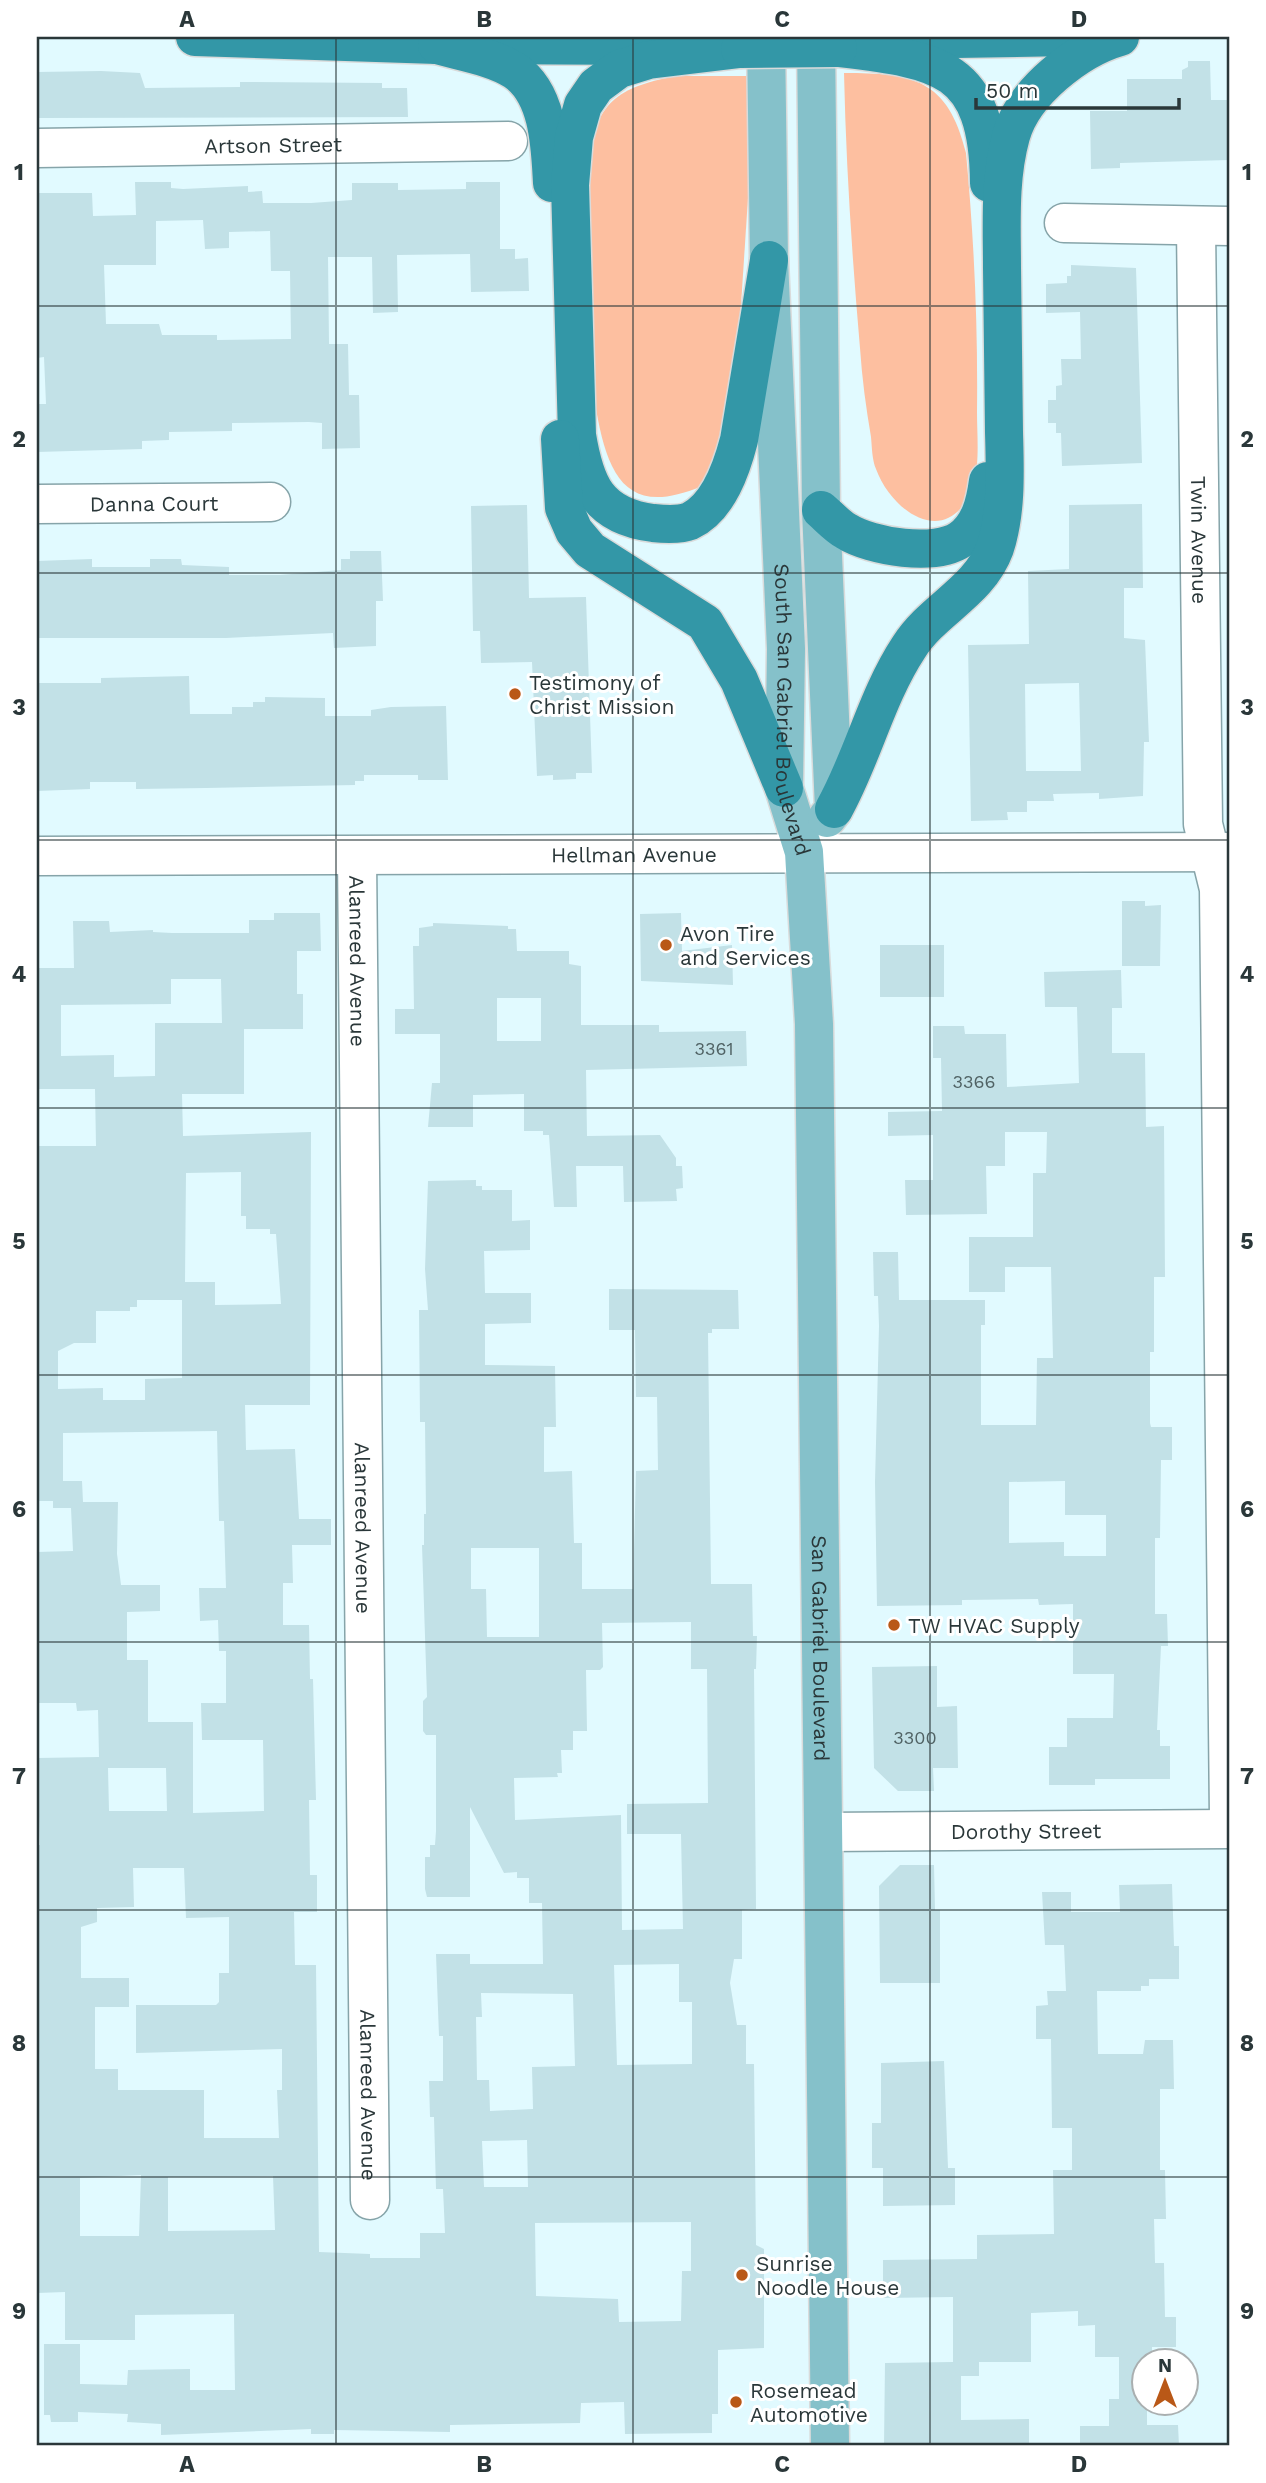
<svg xmlns="http://www.w3.org/2000/svg" width="1266" height="2483" font-family="'Work Sans',sans-serif">
	<style>
		.green { fill: #fdbfa0 }
		.building { fill: #c2e1e7; fill-rule: evenodd }
		.lines { fill: none; stroke-linecap: round; stroke-linejoin: round }
		.minor-casing { stroke: #86a4a9; stroke-width: 41 }
		.major-casing { stroke: #d9dbdb; stroke-width: 41 }
		.highway-casing { stroke: #d9dbdb; stroke-width: 41 }
		.minor { stroke: #fff; stroke-width: 38 }
		.major { stroke: #85c1ca; stroke-width: 38 }
		.highway { stroke: #3397a7; stroke-width: 38 }
		.highway-bridge-casing { stroke: #d9dbdb; stroke-width: 41; stroke-linecap: butt }
		.highway-bridge { stroke: #3397a7; stroke-width: 38 }
		.grid { fill: none; stroke: #2a3739; stroke-width: 2; stroke-opacity: 0.55 }
		.poi-dot { fill: #b95817; stroke: #fff; stroke-width: 2.5 }
		.labels { text-anchor: middle; dominant-baseline: central; stroke-width: 6; stroke-linejoin: round; paint-order: stroke }
		.number-label { font-size: 18px; fill: #506264 }
		.street-label { font-size: 21px; fill: #2a3739; stroke: #fff }
		.poi-label { font-size: 21px; fill: #2a3739; stroke: #fff; text-anchor: start }
		.neatline { fill: none; stroke: #2a3739; stroke-width: 2.5 }
		.grid-label { font-size: 23px; text-anchor: middle; font-weight: bold; fill: #2a3739 }
	</style>
	<rect width="100%" height="100%" fill="#e1faff"/>
	<g class="green">
		<path d="M 844,73 C 913,73 948,79 966,153 C 974,238 978,326 977,412 C 977,436 980,464 973,486 C 950,550 893,515 876,469 C 872,460 872,447 871,437 C 866,408 862,378 860,348 C 852,256 846,165 844,73 Z"/>
		<path d="M 677,76 L 751,76 L 751,152 L 738,351 L 728,431 L 702,486 C 627,518 608,477 596,409 L 587,172 C 594,106 611,88 677,76 Z"/>
	</g>
	<g class="building">
		<path d="M 1188,61 L 1210,61 L 1211,100 L 1229,100 L 1229,160 L 1120,163 L 1120,168 L 1091,169 L 1090,111 L 1127,111 L 1127,79 L 1182,79 L 1182,70 L 1188,67 Z"/>
		<path d="M 101,71 L 140,73 L 145,88 L 240,87 L 240,82 L 382,83 L 382,88 L 407,88 L 408,117 L 37,118 L 37,72 Z"/>
		<path d="M 135,182 L 171,182 L 171,188 L 183,189 L 248,186 L 248,192 L 262,191 L 263,203 L 311,203 L 352,200 L 352,183 L 398,183 L 398,190 L 466,189 L 466,182 L 500,182 L 500,249 L 515,249 L 515,259 L 528,258 L 529,291 L 471,292 L 470,254 L 397,255 L 398,312 L 373,313 L 372,257 L 328,257 L 329,344 L 348,344 L 349,395 L 359,395 L 360,448 L 322,449 L 322,423 L 309,422 L 232,423 L 232,431 L 169,432 L 169,440 L 142,441 L 142,449 L 37,452 L 37,404 L 46,404 L 44,357 L 37,358 L 37,193 L 92,193 L 93,216 L 136,215 ZM 203,220 L 205,249 L 229,248 L 229,232 L 270,231 L 271,271 L 290,271 L 291,339 L 217,340 L 217,335 L 162,335 L 159,324 L 106,324 L 104,265 L 156,265 L 156,221 Z"/>
		<path d="M 1071,265 L 1136,268 L 1142,463 L 1062,466 L 1061,433 L 1056,433 L 1056,423 L 1048,423 L 1048,400 L 1056,400 L 1056,386 L 1062,385 L 1061,359 L 1081,359 L 1080,312 L 1046,313 L 1046,284 L 1067,283 L 1067,276 L 1071,276 Z"/>
		<path d="M 1142,504 L 1143,588 L 1124,588 L 1124,638 L 1145,640 L 1149,742 L 1144,742 L 1143,796 L 1099,799 L 1099,793 L 1053,794 L 1054,801 L 1027,801 L 1027,812 L 1007,812 L 1008,820 L 971,821 L 968,645 L 1029,644 L 1028,571 L 1069,569 L 1069,505 ZM 1079,683 L 1081,771 L 1026,771 L 1025,684 Z"/>
		<path d="M 527,505 L 529,598 L 586,597 L 592,773 L 576,773 L 576,779 L 553,780 L 553,775 L 537,776 L 532,662 L 481,663 L 480,631 L 473,631 L 471,506 Z"/>
		<path d="M 350,551 L 381,551 L 383,601 L 376,601 L 376,646 L 334,648 L 333,633 L 226,638 L 37,638 L 37,561 L 92,559 L 92,567 L 150,567 L 150,559 L 181,559 L 182,565 L 229,567 L 229,575 L 280,575 L 341,570 L 341,559 L 350,559 Z"/>
		<path d="M 189,676 L 190,714 L 232,714 L 232,707 L 253,707 L 253,702 L 265,702 L 265,697 L 325,698 L 325,716 L 371,716 L 371,710 L 391,707 L 446,706 L 448,780 L 418,780 L 418,775 L 364,775 L 364,781 L 355,781 L 355,785 L 206,788 L 136,789 L 136,782 L 90,782 L 90,789 L 37,791 L 37,683 L 101,683 L 101,678 Z"/>
		<path d="M 1122,901 L 1145,901 L 1145,906 L 1161,905 L 1160,966 L 1122,966 Z"/>
		<path d="M 274,913 L 320,913 L 321,951 L 297,951 L 297,994 L 303,994 L 303,1029 L 244,1029 L 244,1094 L 182,1094 L 183,1136 L 311,1132 L 310,1405 L 245,1405 L 246,1450 L 295,1449 L 299,1519 L 331,1519 L 331,1545 L 292,1545 L 293,1583 L 283,1583 L 283,1625 L 309,1625 L 310,1679 L 313,1679 L 316,1800 L 309,1800 L 310,1875 L 317,1875 L 317,1912 L 294,1912 L 295,1965 L 316,1965 L 319,2252 L 370,2254 L 370,2258 L 420,2258 L 420,2233 L 445,2233 L 443,2189 L 436,2189 L 434,2117 L 430,2117 L 429,2081 L 443,2081 L 443,2036 L 439,2036 L 436,1954 L 470,1954 L 470,1964 L 543,1964 L 542,1903 L 529,1903 L 529,1878 L 517,1878 L 517,1872 L 504,1873 L 470,1807 L 470,1897 L 427,1897 L 425,1889 L 425,1857 L 430,1857 L 430,1845 L 435,1845 L 436,1831 L 436,1735 L 426,1735 L 423,1731 L 423,1701 L 427,1697 L 422,1545 L 424,1545 L 424,1514 L 426,1514 L 425,1422 L 420,1422 L 419,1310 L 428,1310 L 425,1269 L 428,1181 L 476,1180 L 476,1186 L 482,1186 L 482,1190 L 512,1190 L 512,1221 L 530,1220 L 530,1250 L 484,1251 L 485,1293 L 531,1293 L 531,1323 L 485,1324 L 485,1365 L 555,1366 L 556,1427 L 544,1427 L 544,1472 L 572,1471 L 574,1543 L 582,1543 L 582,1589 L 633,1589 L 636,1471 L 658,1470 L 657,1397 L 636,1397 L 635,1330 L 609,1330 L 609,1289 L 738,1290 L 739,1329 L 712,1329 L 712,1333 L 708,1333 L 711,1584 L 752,1584 L 753,1636 L 757,1636 L 756,1669 L 754,1669 L 756,1909 L 742,1910 L 742,1959 L 734,1959 L 730,1983 L 737,2025 L 746,2025 L 746,2064 L 754,2064 L 756,2245 L 764,2249 L 764,2348 L 718,2350 L 718,2414 L 712,2414 L 712,2433 L 625,2434 L 624,2402 L 581,2403 L 580,2423 L 450,2425 L 450,2432 L 334,2430 L 334,2434 L 311,2434 L 311,2429 L 161,2435 L 161,2424 L 127,2422 L 128,2414 L 78,2412 L 78,2422 L 51,2422 L 50,2415 L 44,2415 L 44,2344 L 80,2344 L 80,2384 L 127,2385 L 128,2370 L 190,2369 L 190,2390 L 235,2390 L 234,2314 L 135,2315 L 135,2340 L 65,2340 L 65,2292 L 37,2293 L 37,1845 L 40,1845 L 37,1758 L 99,1757 L 98,1710 L 77,1711 L 76,1703 L 37,1703 L 37,1552 L 73,1551 L 71,1508 L 53,1508 L 53,1501 L 37,1501 L 37,1146 L 96,1146 L 95,1089 L 37,1089 L 37,968 L 74,968 L 73,921 L 109,921 L 110,932 L 153,930 L 153,932 L 172,933 L 249,933 L 249,920 L 274,920 ZM 171,979 L 221,979 L 222,1023 L 155,1023 L 155,1076 L 114,1077 L 114,1055 L 61,1056 L 61,1005 L 171,1004 ZM 241,1172 L 241,1216 L 246,1216 L 246,1229 L 270,1229 L 270,1234 L 276,1234 L 281,1304 L 215,1305 L 215,1282 L 185,1282 L 186,1173 ZM 137,1300 L 182,1300 L 182,1378 L 145,1379 L 145,1400 L 103,1400 L 103,1388 L 58,1389 L 58,1351 L 74,1343 L 96,1343 L 96,1311 L 130,1311 L 130,1307 L 137,1307 ZM 217,1431 L 219,1521 L 224,1521 L 226,1588 L 199,1588 L 200,1621 L 218,1620 L 219,1651 L 226,1651 L 226,1703 L 201,1703 L 202,1740 L 263,1740 L 264,1811 L 193,1813 L 193,1722 L 148,1722 L 148,1660 L 127,1660 L 127,1612 L 160,1611 L 160,1585 L 121,1585 L 117,1554 L 118,1502 L 83,1502 L 82,1481 L 63,1481 L 63,1433 ZM 471,1548 L 539,1548 L 539,1637 L 487,1637 L 486,1589 L 471,1589 ZM 691,1622 L 691,1669 L 707,1669 L 708,1803 L 627,1804 L 627,1834 L 681,1834 L 683,1929 L 622,1930 L 621,1815 L 515,1820 L 514,1778 L 558,1777 L 557,1773 L 562,1773 L 561,1750 L 573,1750 L 573,1731 L 587,1731 L 586,1670 L 600,1670 L 603,1667 L 602,1623 ZM 108,1768 L 166,1768 L 167,1811 L 109,1811 ZM 133,1868 L 184,1868 L 186,1918 L 229,1917 L 229,1973 L 219,1973 L 219,2002 L 216,2005 L 136,2005 L 136,2053 L 282,2049 L 282,2090 L 277,2090 L 279,2138 L 204,2138 L 204,2090 L 118,2090 L 118,2069 L 95,2069 L 95,2007 L 129,2007 L 129,1978 L 81,1978 L 81,1927 L 97,1922 L 97,1908 L 134,1907 ZM 679,1964 L 679,2002 L 692,2002 L 692,2064 L 617,2065 L 614,1965 ZM 481,1993 L 573,1994 L 575,2066 L 532,2067 L 533,2109 L 490,2111 L 489,2080 L 477,2080 L 476,2017 L 482,2017 ZM 527,2140 L 528,2187 L 484,2187 L 482,2141 ZM 141,2175 L 139,2236 L 80,2236 L 80,2178 ZM 273,2176 L 275,2230 L 168,2231 L 168,2177 ZM 691,2222 L 691,2271 L 682,2271 L 681,2321 L 619,2322 L 618,2299 L 536,2296 L 535,2223 Z"/>
		<path d="M 681,913 L 682,951 L 732,945 L 733,985 L 641,981 L 640,914 Z"/>
		<path d="M 433,923 L 508,926 L 508,929 L 516,929 L 517,951 L 569,951 L 569,964 L 581,966 L 581,1025 L 659,1025 L 659,1032 L 746,1031 L 747,1066 L 586,1070 L 587,1136 L 660,1135 L 676,1158 L 676,1166 L 682,1166 L 683,1188 L 676,1189 L 677,1201 L 624,1202 L 623,1166 L 576,1166 L 577,1207 L 554,1207 L 549,1135 L 543,1135 L 543,1131 L 524,1131 L 524,1094 L 473,1095 L 473,1127 L 428,1127 L 432,1083 L 440,1083 L 440,1034 L 395,1034 L 395,1009 L 414,1009 L 413,946 L 419,946 L 419,928 L 433,926 ZM 497,998 L 541,998 L 541,1041 L 497,1041 Z"/>
		<rect x="880" y="945" width="64" height="52"/>
		<path d="M 1121,970 L 1122,1008 L 1112,1008 L 1112,1053 L 1145,1053 L 1146,1127 L 1164,1126 L 1165,1277 L 1154,1277 L 1154,1352 L 1150,1352 L 1150,1423 L 1151,1427 L 1172,1427 L 1172,1460 L 1161,1460 L 1160,1538 L 1155,1538 L 1155,1614 L 1167,1614 L 1168,1646 L 1161,1646 L 1157,1730 L 1160,1730 L 1160,1746 L 1170,1746 L 1170,1779 L 1095,1779 L 1095,1785 L 1049,1785 L 1049,1747 L 1067,1747 L 1067,1718 L 1113,1718 L 1114,1674 L 1073,1674 L 1073,1604 L 1039,1605 L 1038,1599 L 962,1600 L 962,1605 L 877,1606 L 875,1482 L 879,1326 L 878,1296 L 874,1296 L 873,1252 L 898,1252 L 899,1300 L 985,1300 L 985,1325 L 981,1325 L 981,1425 L 1036,1425 L 1037,1358 L 1053,1358 L 1051,1267 L 1005,1267 L 1005,1292 L 969,1292 L 969,1237 L 1033,1237 L 1033,1173 L 1046,1173 L 1047,1132 L 1005,1132 L 1005,1166 L 986,1166 L 987,1214 L 906,1215 L 905,1180 L 933,1180 L 933,1135 L 888,1136 L 888,1112 L 942,1111 L 941,1058 L 933,1058 L 933,1026 L 964,1026 L 965,1034 L 1006,1034 L 1007,1087 L 1079,1083 L 1077,1007 L 1045,1007 L 1044,972 ZM 1065,1481 L 1065,1515 L 1106,1515 L 1106,1556 L 1064,1556 L 1064,1542 L 1009,1543 L 1009,1482 Z"/>
		<path d="M 937,1666 L 937,1707 L 957,1706 L 958,1768 L 933,1768 L 934,1791 L 898,1791 L 874,1768 L 872,1667 Z"/>
		<path d="M 900,1865 L 934,1865 L 935,1910 L 940,1910 L 940,1983 L 880,1983 L 879,1886 Z"/>
		<path d="M 1172,1884 L 1174,1946 L 1179,1946 L 1179,1979 L 1149,1979 L 1149,1986 L 1141,1986 L 1141,1991 L 1097,1991 L 1098,2054 L 1143,2054 L 1145,2040 L 1173,2040 L 1174,2089 L 1160,2089 L 1160,2170 L 1165,2170 L 1166,2219 L 1154,2219 L 1155,2263 L 1164,2263 L 1165,2317 L 1176,2317 L 1176,2347 L 1152,2347 L 1152,2356 L 1144,2356 L 1144,2403 L 1147,2403 L 1147,2425 L 1178,2425 L 1179,2446 L 1080,2446 L 1080,2426 L 1109,2426 L 1109,2399 L 1119,2399 L 1119,2357 L 1095,2357 L 1095,2325 L 1078,2326 L 1078,2311 L 1031,2313 L 1031,2362 L 979,2362 L 979,2376 L 961,2376 L 961,2420 L 1029,2419 L 1029,2446 L 884,2446 L 885,2363 L 953,2362 L 953,2297 L 883,2298 L 883,2260 L 977,2259 L 977,2235 L 1054,2234 L 1053,2170 L 1072,2170 L 1072,2128 L 1052,2128 L 1051,2039 L 1036,2039 L 1036,2006 L 1048,2005 L 1047,1991 L 1066,1991 L 1064,1945 L 1045,1945 L 1042,1892 L 1071,1892 L 1071,1912 L 1120,1912 L 1119,1885 Z"/>
		<path d="M 944,2061 L 948,2168 L 955,2168 L 955,2205 L 883,2206 L 883,2168 L 872,2168 L 872,2123 L 881,2123 L 881,2063 Z"/>
	</g>
	<g class="lines">
		<g class="minor-casing">
			<g id="minor">
				<path id="s1" d="M 37,148 L 508,141"/>
				<path d="M 1064,223 L 1229,226"/>
				<path id="s2" d="M 1196,227 L 1203,824 L 1219,889 L 1229,1818"/>
				<path id="s3" d="M 37,504 L 271,502"/>
				<path id="s4" d="M 37,856 L 1229,852"/>
				<path id="s5" d="M 357,856 L 370,2200"/>
				<path id="s6" d="M 825,1832 L 1229,1829"/>
			</g>
		</g>
		<g class="major-casing">
			<g id="major">
				<path id="s7" d="M 766,37 L 769,260 L 786,649 L 784,788 L 804,852 L 814,1024 L 830,2446"/>
				<path d="M 816,37 L 821,510 L 834,809 L 827,818"/>
			</g>
		</g>
		<g class="highway-casing">
			<g id="highway">
				<path d="M 195,37 L 437,45 L 658,46"/>
				<path d="M 892,40 L 1070,37"/>
				<path d="M 437,45 C 461,52 494,57 515,71 C 549,94 550,147 552,183"/>
				<path d="M 838,48 C 939,60 988,65 989,183"/>
				<path d="M 740,49 L 648,60 L 619,69 L 596,86 L 583,105 L 574,137 L 570,185 L 577,435 C 585,484 597,516 653,523 C 663,524 680,525 690,521 C 719,507 732,467 739,440 L 769,260"/>
				<path d="M 560,439 L 564,508 L 574,531 L 590,550 L 705,623 L 739,680 L 784,788"/>
				<path d="M 821,510 C 829,517 837,526 846,531 C 871,547 936,557 961,539 C 980,525 985,503 988,481"/>
				<path d="M 834,809 C 863,757 876,697 909,647 C 933,609 979,592 995,548 C 1007,511 1005,470 1004,432 C 1003,377 1003,323 1002,268 C 1002,225 999,179 1011,136 C 1023,92 1078,49 1120,37"/>
			</g>
		</g>
		<use href="#minor" class="minor"/>
		<use href="#major" class="major"/>
		<use href="#highway" class="highway"/>
		<g class="highway-bridge-casing">
			<path id="highway-bridge" d="M 740,49 L 838,48"/>
		</g>
		<use href="#highway-bridge" class="highway-bridge"/>
	</g>
	<path class="grid" d="M 336,37 L 336,2446M 633,37 L 633,2446M 930,37 L 930,2446M 37,306 L 1229,306M 37,573 L 1229,573M 37,840 L 1229,840M 37,1108 L 1229,1108M 37,1375 L 1229,1375M 37,1642 L 1229,1642M 37,1910 L 1229,1910M 37,2177 L 1229,2177"/>
	<g class="poi-dot">
		<circle cx="515" cy="694" r="7"/>
		<circle cx="666" cy="945" r="7"/>
		<circle cx="894" cy="1625" r="7"/>
		<circle cx="742" cy="2275" r="7"/>
		<circle cx="736" cy="2402" r="7"/>
	</g>
	<g class="labels">
		<g class="number-label">
			<text x="714" y="1048">3361</text>
			<text x="974" y="1081">3366</text>
			<text x="915" y="1737">3300</text>
		</g>
		<g class="street-label">
			<text stroke="none"><textPath href="#s1" startOffset="236">Artson Street</textPath></text>
			<text stroke="none"><textPath href="#s3" startOffset="117">Danna Court</textPath></text>
			<text stroke="none"><textPath href="#s2" startOffset="313">Twin Avenue</textPath></text>
			<text stroke="none"><textPath href="#s7" startOffset="674">South San Gabriel Boulevard</textPath></text>
			<text stroke="none"><textPath href="#s4" startOffset="597">Hellman Avenue</textPath></text>
			<text stroke="none"><textPath href="#s5" startOffset="105">Alanreed Avenue</textPath></text>
			<text stroke="none"><textPath href="#s5" startOffset="672">Alanreed Avenue</textPath></text>
			<text stroke="none"><textPath href="#s7" startOffset="1615">San Gabriel Boulevard</textPath></text>
			<text stroke="none"><textPath href="#s6" startOffset="201">Dorothy Street</textPath></text>
			<text stroke="none"><textPath href="#s5" startOffset="1239">Alanreed Avenue</textPath></text>
		</g>
		<g class="poi-label">
			<text x="529" y="682">Testimony of<tspan x="529" dy="24">Christ Mission</tspan></text>
			<text x="680" y="933">Avon Tire<tspan x="680" dy="24">and Services</tspan></text>
			<text x="908" y="1625">TW HVAC Supply</text>
			<text x="756" y="2263">Sunrise<tspan x="756" dy="24">Noodle House</tspan></text>
			<text x="750" y="2390">Rosemead<tspan x="750" dy="24">Automotive</tspan></text>
		</g>
	</g>
	<rect width="1266" height="2483" fill="none" stroke="#ffffff" stroke-width="77"/>
	<g transform="translate(1165 2382)"><circle r="33" fill="#ffffff" stroke="#aaafb0" stroke-width="2"/>
	<path d="M0-5L12 26L0 18L-12 26Z" fill="#b95817"/>
	<text y="-10" font-size="19" font-weight="bold" text-anchor="middle" fill="#2a3739">N</text>
	</g>
	<path d="M976 98v10h203v-10" fill="none" stroke="#2a3739" stroke-width="3.5"/>
	<text x="986" y="98" font-size="21" fill="#2a3739" stroke="#ffffff" stroke-width="5" paint-order="stroke">50 m</text>
	<rect x="38" y="38" width="1190" height="2406" class="neatline"/>
	<g class="grid-label">
		<text x="187" y="27">A</text>
		<text x="484" y="27">B</text>
		<text x="782" y="27">C</text>
		<text x="1079" y="27">D</text>
		<text x="19" y="180">1</text>
		<text x="1247" y="180">1</text>
		<text x="19" y="447">2</text>
		<text x="1247" y="447">2</text>
		<text x="19" y="715">3</text>
		<text x="1247" y="715">3</text>
		<text x="19" y="982">4</text>
		<text x="1247" y="982">4</text>
		<text x="19" y="1249">5</text>
		<text x="1247" y="1249">5</text>
		<text x="19" y="1517">6</text>
		<text x="1247" y="1517">6</text>
		<text x="19" y="1784">7</text>
		<text x="1247" y="1784">7</text>
		<text x="19" y="2051">8</text>
		<text x="1247" y="2051">8</text>
		<text x="19" y="2319">9</text>
		<text x="1247" y="2319">9</text>
		<text x="187" y="2472">A</text>
		<text x="484" y="2472">B</text>
		<text x="782" y="2472">C</text>
		<text x="1079" y="2472">D</text>
	</g>
</svg>
